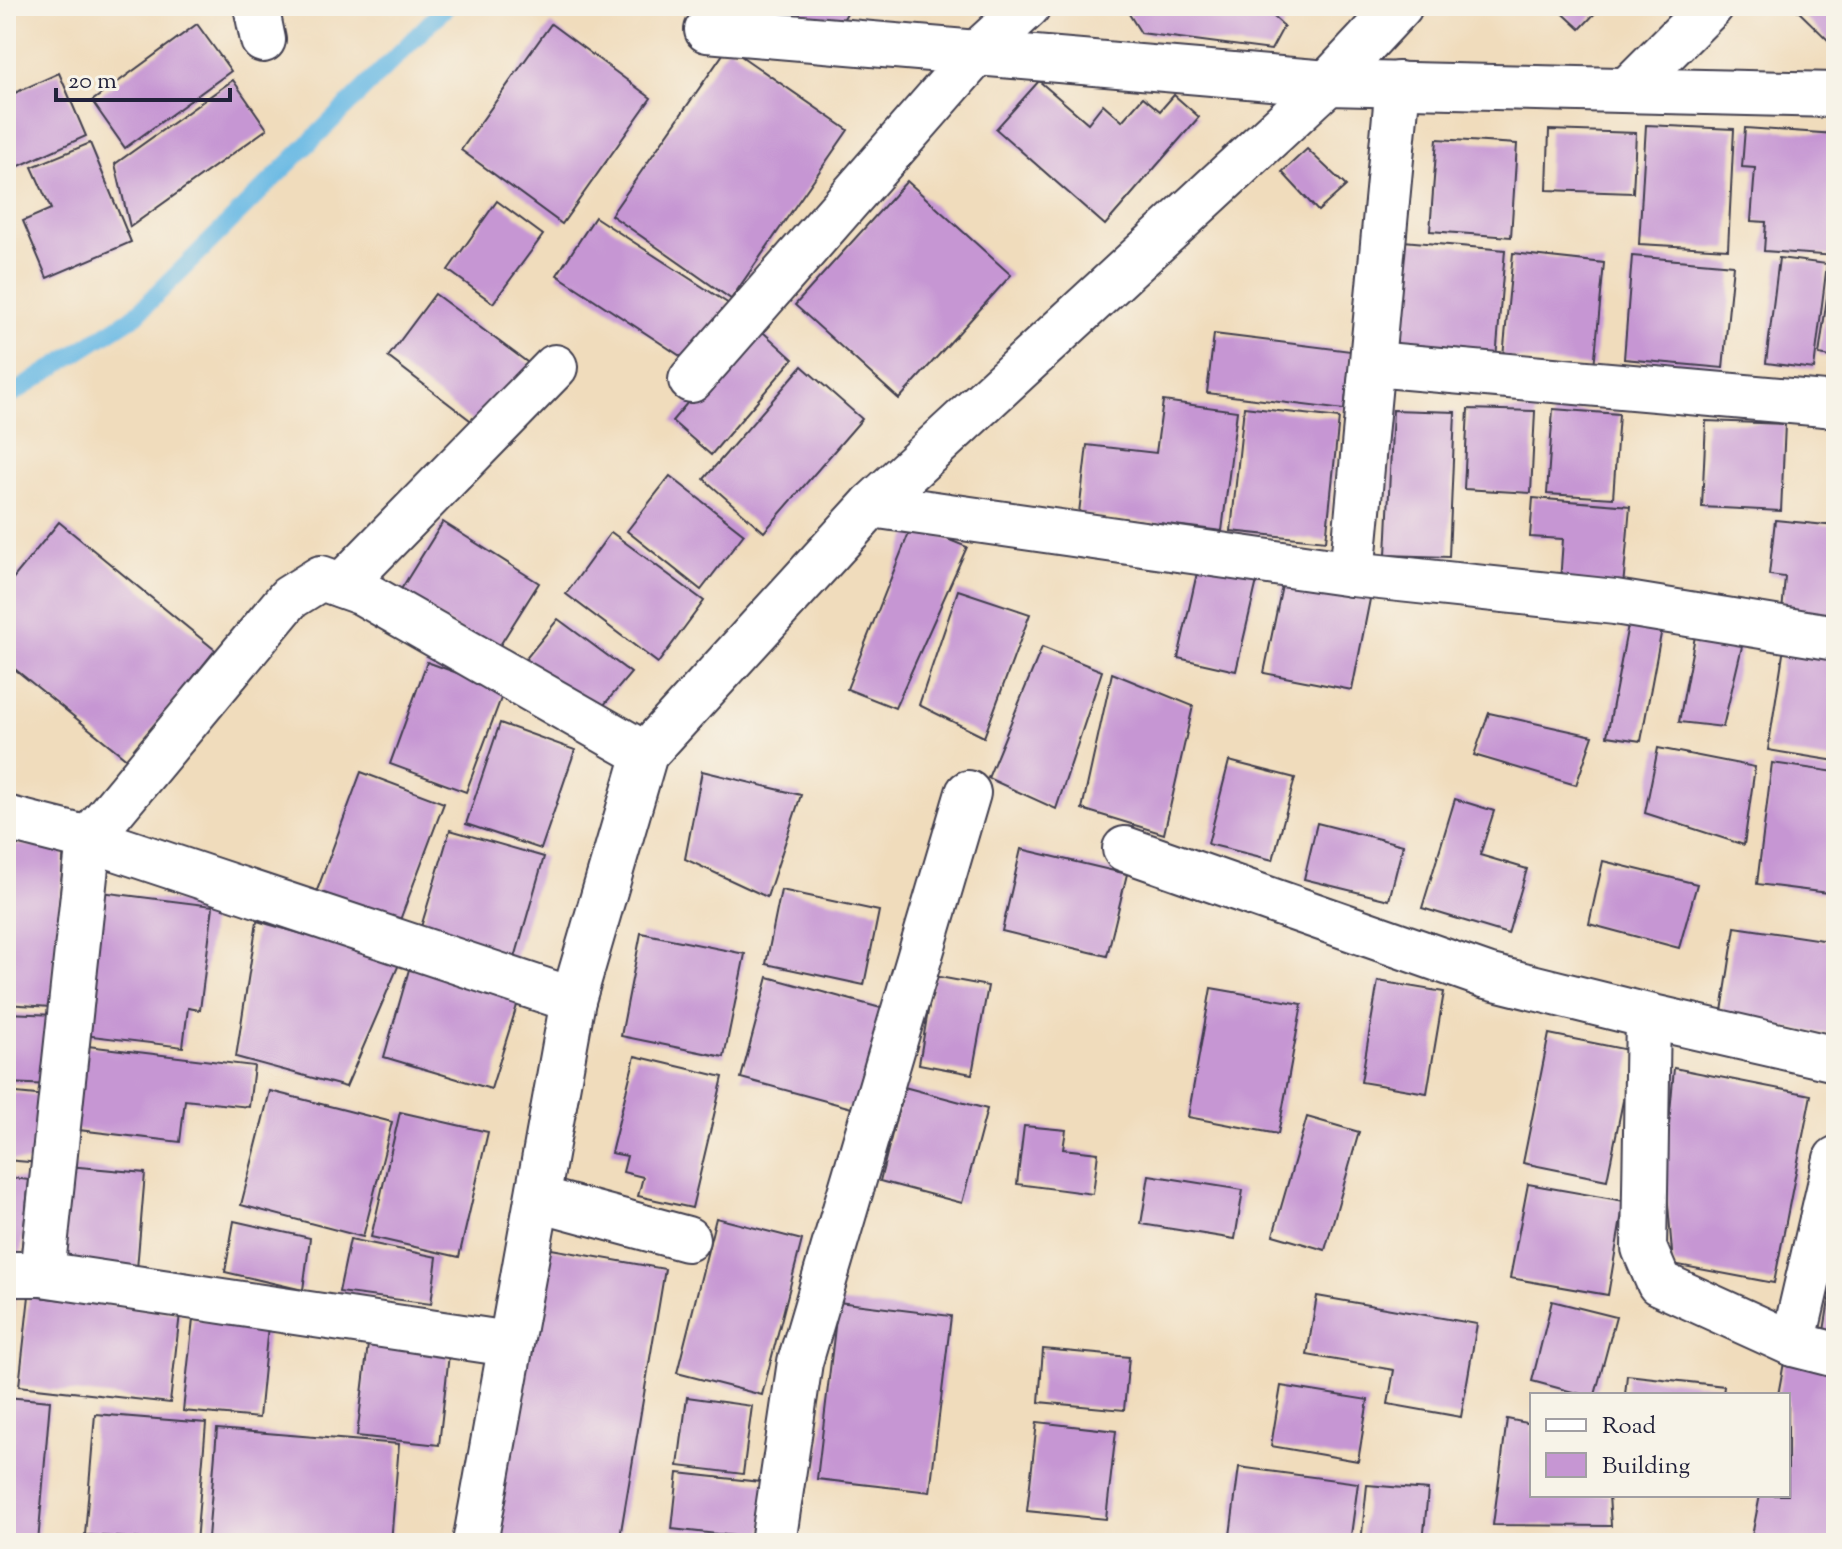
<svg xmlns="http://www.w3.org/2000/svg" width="1842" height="1549" font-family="'Sorts Mill Goudy',serif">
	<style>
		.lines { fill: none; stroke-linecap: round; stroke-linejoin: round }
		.stream { stroke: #69b9e4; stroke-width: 18 }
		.building { fill: #c696d3 }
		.minor-casing { stroke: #413e4e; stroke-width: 48 }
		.tertiary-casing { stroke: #413e4e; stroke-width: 48 }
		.minor { stroke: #fff; stroke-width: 44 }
		.tertiary { stroke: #fff; stroke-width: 44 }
	</style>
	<rect width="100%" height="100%" fill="#f7f3e8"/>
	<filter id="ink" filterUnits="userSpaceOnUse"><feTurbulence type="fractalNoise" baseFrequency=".0125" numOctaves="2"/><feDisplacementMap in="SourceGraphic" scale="16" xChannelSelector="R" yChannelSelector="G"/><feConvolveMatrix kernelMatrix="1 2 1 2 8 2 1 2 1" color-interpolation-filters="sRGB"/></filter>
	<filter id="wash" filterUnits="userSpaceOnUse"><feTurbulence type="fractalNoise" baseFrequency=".006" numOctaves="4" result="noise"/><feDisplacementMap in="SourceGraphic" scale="32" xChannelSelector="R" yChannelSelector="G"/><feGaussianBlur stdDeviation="1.8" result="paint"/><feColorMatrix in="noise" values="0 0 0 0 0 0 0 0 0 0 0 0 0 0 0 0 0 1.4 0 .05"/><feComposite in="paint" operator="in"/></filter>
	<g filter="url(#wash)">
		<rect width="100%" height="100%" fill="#f0dcbc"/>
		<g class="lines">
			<path class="stream" d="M 6,398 L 136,315 L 447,6"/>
		</g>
		<g id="blocks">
			<g class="building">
				<path d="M 712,6 L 736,6 L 730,16 Z"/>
				<path d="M 744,6 L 851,6 L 839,27 L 738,17 Z"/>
				<path d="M 1124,6 L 1262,6 L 1284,26 L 1271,50 L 1141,33 Z"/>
				<path d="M 1555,6 L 1602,6 L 1580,29 Z"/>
				<path d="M 1793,6 L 1836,6 L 1836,48 Z"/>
				<path d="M 197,24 L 231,71 L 125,148 L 92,101 Z"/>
				<path d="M 551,24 L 651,98 L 562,224 L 461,150 Z"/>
				<path d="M 728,47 L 848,130 L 731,299 L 611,215 Z"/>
				<path d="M 59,73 L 86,136 L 6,172 L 6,97 Z"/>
				<path d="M 233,80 L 267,129 L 130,227 L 115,164 Z"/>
				<path d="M 1039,81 L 1088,123 L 1103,104 L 1122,121 L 1143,97 L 1160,111 L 1174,95 L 1199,117 L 1105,225 L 996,129 Z"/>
				<path d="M 1646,125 L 1734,129 L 1728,249 L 1639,244 Z"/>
				<path d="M 1745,128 L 1836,134 L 1836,256 L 1764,251 L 1766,222 L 1751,221 L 1755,168 L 1742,167 Z"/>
				<path d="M 1549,130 L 1636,133 L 1633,193 L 1547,190 Z"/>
				<path d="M 1437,139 L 1517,144 L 1511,237 L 1430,231 Z"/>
				<path d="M 90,143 L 131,242 L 47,278 L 23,221 L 51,209 L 32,167 Z"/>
				<path d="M 1307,149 L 1346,186 L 1318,211 L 1282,172 Z"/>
				<path d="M 907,181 L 1011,275 L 899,399 L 795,305 Z"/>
				<path d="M 497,201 L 543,235 L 493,303 L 448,270 Z"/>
				<path d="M 595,217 L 729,304 L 691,363 L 557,275 Z"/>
				<path d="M 1403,241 L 1505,250 L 1496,359 L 1394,350 Z"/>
				<path d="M 1513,253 L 1604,263 L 1594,367 L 1503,357 Z"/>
				<path d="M 1632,256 L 1733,265 L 1723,368 L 1624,359 Z"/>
				<path d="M 1779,258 L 1827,264 L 1814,369 L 1766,363 Z"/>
				<path d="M 1832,262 L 1836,262 L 1836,358 L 1819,355 Z"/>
				<path d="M 435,294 L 535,368 L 487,433 L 388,357 Z"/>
				<path d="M 754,324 L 793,359 L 711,455 L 672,421 Z"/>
				<path d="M 1214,334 L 1351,351 L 1344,410 L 1207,393 Z"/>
				<path d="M 802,366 L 862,419 L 764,532 L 704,479 Z"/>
				<path d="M 1163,401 L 1237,411 L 1222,531 L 1079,513 L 1087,445 L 1156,453 Z"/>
				<path d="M 1244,407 L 1339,418 L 1326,541 L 1231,531 Z"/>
				<path d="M 1468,409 L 1535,411 L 1531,493 L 1464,489 Z"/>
				<path d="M 1553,409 L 1619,414 L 1613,498 L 1547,494 Z"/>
				<path d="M 1393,410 L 1455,412 L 1449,557 L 1386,555 Z"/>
				<path d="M 1706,421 L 1785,424 L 1781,511 L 1702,507 Z"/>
				<path d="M 670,476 L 744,534 L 701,590 L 627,531 Z"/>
				<path d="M 1533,498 L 1630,506 L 1623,587 L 1560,583 L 1563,539 L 1530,537 Z"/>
				<path d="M 1775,520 L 1836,526 L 1836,619 L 1782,613 L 1785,577 L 1769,575 Z"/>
				<path d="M 59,522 L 215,650 L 128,760 L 6,662 L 6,587 Z"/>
				<path d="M 443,522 L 539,583 L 495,653 L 400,591 Z"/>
				<path d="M 912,525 L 967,547 L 895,708 L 847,689 Z"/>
				<path d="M 611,532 L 704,601 L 658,663 L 566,594 Z"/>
				<path d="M 1201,555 L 1260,568 L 1236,671 L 1178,658 Z"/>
				<path d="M 1285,571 L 1372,589 L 1352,690 L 1264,673 Z"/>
				<path d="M 958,590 L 1030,614 L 984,737 L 919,705 Z"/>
				<path d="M 1631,609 L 1664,618 L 1641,741 L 1607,736 Z"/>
				<path d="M 558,619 L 631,673 L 598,712 L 524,661 Z"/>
				<path d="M 1695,636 L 1743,642 L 1723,727 L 1679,722 Z"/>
				<path d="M 1785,641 L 1836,649 L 1836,761 L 1768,750 Z"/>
				<path d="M 1042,647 L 1102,671 L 1056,809 L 988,778 Z"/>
				<path d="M 427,662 L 504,690 L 466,792 L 390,764 Z"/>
				<path d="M 1112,673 L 1193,706 L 1164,834 L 1082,809 Z"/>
				<path d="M 1489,713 L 1593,736 L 1576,785 L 1474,755 Z"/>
				<path d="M 500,723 L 575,750 L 541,849 L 466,824 Z"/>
				<path d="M 1658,748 L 1755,767 L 1744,845 L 1645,813 Z"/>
				<path d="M 1229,761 L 1295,778 L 1273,860 L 1208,844 Z"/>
				<path d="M 1772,763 L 1836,772 L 1836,894 L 1757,884 Z"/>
				<path d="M 702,771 L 801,795 L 767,897 L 685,859 Z"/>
				<path d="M 361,772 L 444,803 L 397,928 L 315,896 Z"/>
				<path d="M 1455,799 L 1494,811 L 1480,855 L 1527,869 L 1508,934 L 1422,908 Z"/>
				<path d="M 1317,823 L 1403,845 L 1389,900 L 1304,879 Z"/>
				<path d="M 450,830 L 544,857 L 513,965 L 418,937 Z"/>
				<path d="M 6,844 L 64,848 L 51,1007 L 6,1004 Z"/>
				<path d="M 1021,849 L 1127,874 L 1107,956 L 1002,931 Z"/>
				<path d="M 1603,861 L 1697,884 L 1679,948 L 1589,924 Z"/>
				<path d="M 781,890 L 879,911 L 864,985 L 766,964 Z"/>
				<path d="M 93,891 L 213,906 L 200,1010 L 188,1008 L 183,1047 L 75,1034 Z"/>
				<path d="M 257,921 L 400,962 L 346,1087 L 236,1057 Z"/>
				<path d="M 1735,927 L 1836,942 L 1836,1035 L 1721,1018 Z"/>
				<path d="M 641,933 L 745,954 L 724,1057 L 621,1036 Z"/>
				<path d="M 410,966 L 519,999 L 491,1089 L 384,1057 Z"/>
				<path d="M 934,976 L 988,986 L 972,1074 L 919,1064 Z"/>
				<path d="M 768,977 L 888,1010 L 859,1110 L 741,1078 Z"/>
				<path d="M 1378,981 L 1444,992 L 1427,1093 L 1361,1082 Z"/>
				<path d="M 1211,988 L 1302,1004 L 1278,1134 L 1188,1117 Z"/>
				<path d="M 6,1013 L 57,1015 L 53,1085 L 6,1083 Z"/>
				<path d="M 1549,1034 L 1633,1051 L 1607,1180 L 1523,1163 Z"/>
				<path d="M 71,1044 L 254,1066 L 249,1107 L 185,1100 L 180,1142 L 62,1128 Z"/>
				<path d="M 635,1056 L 723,1077 L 692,1208 L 638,1196 L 643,1177 L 623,1172 L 627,1156 L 611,1153 Z"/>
				<path d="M 1674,1068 L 1811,1095 L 1774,1283 L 1673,1264 L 1665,1168 Z"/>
				<path d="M 904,1087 L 987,1109 L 962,1203 L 880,1181 Z"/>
				<path d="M 270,1091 L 392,1122 L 363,1237 L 241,1205 Z"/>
				<path d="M 6,1092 L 46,1096 L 40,1163 L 6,1160 Z"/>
				<path d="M 400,1112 L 488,1132 L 459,1257 L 371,1237 Z"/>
				<path d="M 1307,1117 L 1359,1132 L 1325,1250 L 1273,1235 Z"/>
				<path d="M 1024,1126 L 1066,1130 L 1063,1149 L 1098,1153 L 1093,1194 L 1017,1184 Z"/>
				<path d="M 68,1166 L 145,1173 L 136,1281 L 60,1274 Z"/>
				<path d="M 1149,1175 L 1243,1190 L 1235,1239 L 1141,1224 Z"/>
				<path d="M 6,1177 L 29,1180 L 19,1273 L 6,1271 Z"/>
				<path d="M 1528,1184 L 1624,1201 L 1608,1295 L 1510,1278 Z"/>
				<path d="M 716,1218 L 802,1240 L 762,1395 L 677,1373 Z"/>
				<path d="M 234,1221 L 310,1238 L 303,1290 L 225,1272 Z"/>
				<path d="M 350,1239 L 437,1257 L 431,1304 L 339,1292 Z"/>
				<path d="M 540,1247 L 665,1269 L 619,1543 L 489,1543 Z"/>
				<path d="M 1834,1270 L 1836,1334 L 1823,1337 Z"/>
				<path d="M 29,1296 L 180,1313 L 170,1403 L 19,1386 Z"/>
				<path d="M 1317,1296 L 1477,1324 L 1461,1417 L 1388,1404 L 1394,1370 L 1307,1355 Z"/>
				<path d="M 6,1297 L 15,1297 L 8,1371 L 6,1371 Z"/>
				<path d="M 1552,1301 L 1616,1317 L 1595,1395 L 1584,1395 L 1532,1381 Z"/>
				<path d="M 838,1302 L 951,1316 L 930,1492 L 817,1479 Z"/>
				<path d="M 193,1319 L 268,1326 L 259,1418 L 183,1411 Z"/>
				<path d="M 368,1344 L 449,1354 L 439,1445 L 357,1436 Z"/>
				<path d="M 1043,1349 L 1129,1357 L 1124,1410 L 1039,1402 Z"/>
				<path d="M 1785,1357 L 1836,1371 L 1836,1543 L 1751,1541 L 1760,1495 L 1788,1495 L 1788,1395 L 1778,1395 Z"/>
				<path d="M 1627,1375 L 1724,1386 L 1723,1395 L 1625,1395 Z"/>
				<path d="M 1281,1386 L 1368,1400 L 1358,1461 L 1271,1446 Z"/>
				<path d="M 6,1397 L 50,1401 L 38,1543 L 6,1543 Z"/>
				<path d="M 687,1397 L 752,1406 L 743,1474 L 678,1466 Z"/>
				<path d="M 95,1414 L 206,1423 L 196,1543 L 85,1535 Z"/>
				<path d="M 1507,1419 L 1532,1424 L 1532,1495 L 1609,1495 L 1611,1526 L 1493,1525 Z"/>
				<path d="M 1037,1422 L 1116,1431 L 1106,1519 L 1027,1511 Z"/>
				<path d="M 217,1429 L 399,1444 L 391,1543 L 273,1543 L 208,1538 Z"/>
				<path d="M 1239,1467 L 1358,1483 L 1350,1543 L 1229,1543 Z"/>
				<path d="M 678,1473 L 769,1483 L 762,1539 L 672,1529 Z"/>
				<path d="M 1367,1485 L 1428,1490 L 1423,1543 L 1361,1543 Z"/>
			</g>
		</g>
	</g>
	<g filter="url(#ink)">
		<use href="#blocks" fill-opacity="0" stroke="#413e4e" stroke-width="2"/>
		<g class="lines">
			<g class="minor-casing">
				<g id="minor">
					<path d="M 256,6 L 263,40"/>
					<path d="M 1028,6 L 977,53 L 1328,83 L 1836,95"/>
					<path d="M 1627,90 L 1711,6"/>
					<path d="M 1373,364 L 1836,405"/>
					<path d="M 691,380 L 977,53 L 707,30"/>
					<path d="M 872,505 L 1352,574 L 1615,602 L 1836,638"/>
					<path d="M 1352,574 L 1398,84"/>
					<path d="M 342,585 L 555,367"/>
					<path d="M 6,818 L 89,839 L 573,1000"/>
					<path d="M 1125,849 L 1487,976 L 1648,1016 L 1644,1248 L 1659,1283 L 1793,1344 L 1836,1355"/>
					<path d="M 1648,1016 L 1836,1059"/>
					<path d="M 539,1199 L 687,1239"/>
					<path d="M 6,1274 L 42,1274 L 509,1344"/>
					<path d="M 42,1274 L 89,839 L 289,598 L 321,578 L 363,593 L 645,754"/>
					<path d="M 1793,1344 L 1836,1159"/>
					<path d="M 773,1543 L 800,1362 L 968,793"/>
				</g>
			</g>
			<g class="tertiary-casing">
				<path id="tertiary" d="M 475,1543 L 573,1000 L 645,754 L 872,505 L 1328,83 L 1400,6"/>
			</g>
			<use href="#minor" class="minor"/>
			<use href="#tertiary" class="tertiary"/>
		</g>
	</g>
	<rect width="1842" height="1549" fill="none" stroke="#f7f3e8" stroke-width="32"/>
	<rect x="1530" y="1393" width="260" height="104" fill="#f7f3e8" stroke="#a29fa3" stroke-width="2"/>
	<rect x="1546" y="1419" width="40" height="12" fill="#ffffff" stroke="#a29fa3" stroke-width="2"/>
	<text x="1602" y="1433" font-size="24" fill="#22223b">Road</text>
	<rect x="1546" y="1453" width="40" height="24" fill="#c696d3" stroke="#a29fa3" stroke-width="2"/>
	<text x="1602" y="1473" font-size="24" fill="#22223b">Building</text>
	<path d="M56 88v12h174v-12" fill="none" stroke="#22223b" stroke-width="4"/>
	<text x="68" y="88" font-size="24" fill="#22223b" stroke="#f7f3e8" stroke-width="6" paint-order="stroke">20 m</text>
</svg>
